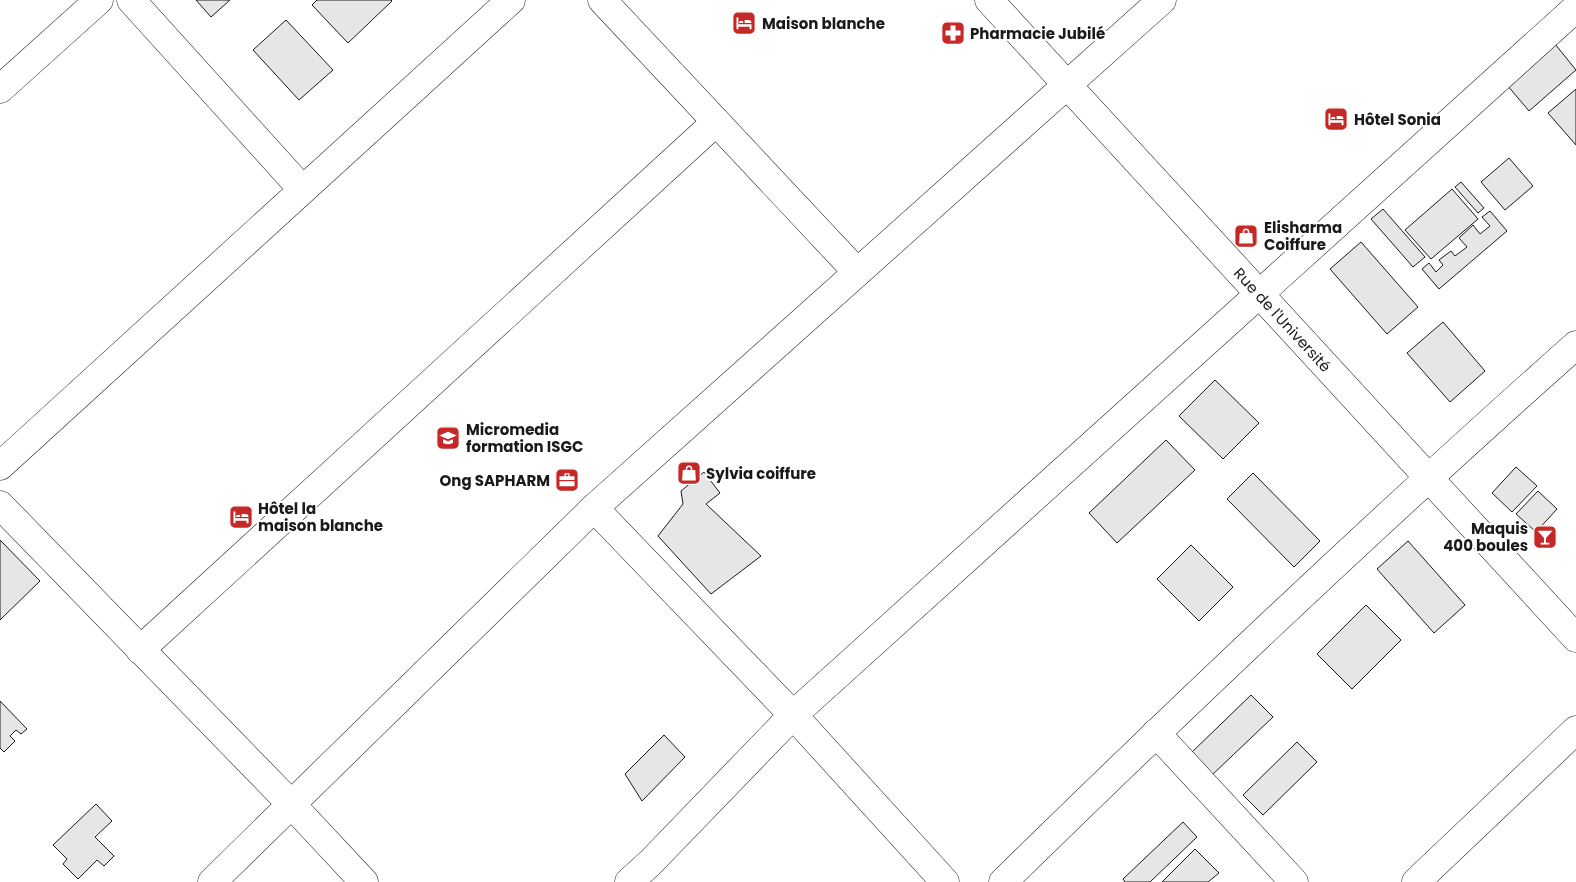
<svg xmlns="http://www.w3.org/2000/svg" width="1576" height="882" font-family="Poppins,sans-serif">
	<style>
		.building { fill: #e6e6e6; stroke: #1a1a1a }
		.lines { fill: none; stroke-linecap: round; stroke-linejoin: round }
		.minor-casing { stroke: #1a1a1a; stroke-width: 29 }
		.minor { stroke: #fff; stroke-width: 28 }
		.labels { text-anchor: middle; dominant-baseline: central; stroke-width: 4; stroke-linejoin: round; paint-order: stroke }
		.poi-label { font-size: 15px; font-weight: bold; fill: #1a1a1a; stroke: #fff; text-anchor: start }
		.street-label { font-size: 15px; fill: #1a1a1a; stroke: #fff }
	</style>
	<rect width="100%" height="100%" fill="#fff"/>
	<g class="building">
		<path d="M 196,0 L 230,0 L 211,17 Z"/>
		<path d="M 317,0 L 391,0 L 392,1 L 348,43 L 312,5 Z"/>
		<path d="M 286,20 L 333,70 L 299,100 L 253,50 Z"/>
		<path d="M 1555,44 L 1576,70 L 1529,111 L 1507,85 Z"/>
		<path d="M 1576,89 L 1576,145 L 1548,113 Z"/>
		<path d="M 1509,158 L 1533,186 L 1505,210 L 1481,182 Z"/>
		<path d="M 1461,182 L 1484,208 L 1478,213 L 1455,187 Z"/>
		<path d="M 1452,189 L 1478,219 L 1431,259 L 1405,230 Z"/>
		<path d="M 1383,209 L 1425,257 L 1413,267 L 1371,219 Z"/>
		<path d="M 1490,211 L 1507,231 L 1439,289 L 1422,269 L 1429,263 L 1436,272 L 1443,265 L 1439,260 L 1451,251 L 1455,256 L 1467,247 L 1459,238 L 1473,225 L 1480,234 L 1490,226 L 1482,217 Z"/>
		<path d="M 1361,242 L 1418,307 L 1387,334 L 1330,269 Z"/>
		<path d="M 1443,322 L 1485,371 L 1450,402 L 1407,353 Z"/>
		<path d="M 1215,380 L 1259,423 L 1223,459 L 1179,416 Z"/>
		<path d="M 1166,440 L 1195,470 L 1117,543 L 1089,513 Z"/>
		<path d="M 1516,467 L 1537,486 L 1512,512 L 1492,493 Z"/>
		<path d="M 704,472 L 720,493 L 706,504 L 761,556 L 711,594 L 658,536 L 683,504 L 681,491 Z"/>
		<path d="M 1253,473 L 1320,541 L 1294,567 L 1227,499 Z"/>
		<path d="M 1538,491 L 1557,509 L 1536,532 L 1516,514 Z"/>
		<path d="M 0,540 L 40,581 L 0,620 Z"/>
		<path d="M 1408,541 L 1465,605 L 1434,633 L 1377,569 Z"/>
		<path d="M 1191,545 L 1233,587 L 1199,621 L 1157,579 Z"/>
		<path d="M 1366,605 L 1401,640 L 1352,689 L 1317,654 Z"/>
		<path d="M 1251,695 L 1273,717 L 1211,776 L 1190,754 Z"/>
		<path d="M 0,701 L 27,729 L 21,734 L 16,730 L 10,736 L 15,741 L 4,752 L 0,748 Z"/>
		<path d="M 664,735 L 685,757 L 642,801 L 625,774 Z"/>
		<path d="M 1297,742 L 1317,762 L 1263,815 L 1243,795 Z"/>
		<path d="M 96,804 L 112,821 L 95,837 L 114,856 L 104,866 L 97,860 L 78,879 L 63,864 L 67,859 L 53,845 Z"/>
		<path d="M 1183,822 L 1197,837 L 1150,882 L 1125,882 L 1123,879 Z"/>
		<path d="M 1195,849 L 1219,873 L 1208,882 L 1162,882 Z"/>
	</g>
	<g class="lines">
		<g class="minor-casing">
			<g id="minor">
				<path d="M 131,0 L 302,189"/>
				<path d="M 602,0 L 857,272"/>
				<path id="s1" d="M 989,0 L 1576,638"/>
				<path d="M 0,89 L 99,0"/>
				<path d="M 0,466 L 511,0"/>
				<path d="M 0,505 L 292,805 L 364,882"/>
				<path d="M 594,508 L 793,715 L 945,882"/>
				<path d="M 140,650 L 716,122"/>
				<path d="M 1156,733 L 1294,882"/>
				<path d="M 212,882 L 594,508 L 1162,0"/>
				<path d="M 629,882 L 650,863 L 793,715 L 1576,8"/>
				<path d="M 1003,882 C 1190,699 1380,519 1576,345"/>
				<path d="M 1416,882 L 1576,730"/>
			</g>
		</g>
		<use href="#minor" class="minor"/>
	</g>
	<defs>
		<g id="hotel-square" transform="scale(1.25)"><rect x="-9" y="-9" width="18" height="18" rx="4" fill="#c62828" stroke="#fff"/><path d="M-6-4.5h1.5V1H6V5H4.5V3h-9V5H-6ZM-4 0a1.8 1.8 0 1 1 3.6 0ZM.5 0V-2.5h3Q6-2.5 6 0Z" fill="#fff"/></g>
		<g id="pharmacy-square" transform="scale(1.25)"><rect x="-9" y="-9" width="18" height="18" rx="4" fill="#c62828" stroke="#fff"/><path d="M-2-6h4v4h4v4h-4v4h-4v-4h-4v-4h4Z" fill="#fff"/></g>
		<g id="shop-square" transform="scale(1.25)"><rect x="-9" y="-9" width="18" height="18" rx="4" fill="#c62828" stroke="#fff"/><path d="M-5-2.5h2.3a2.7 3.5 0 0 1 5.4 0H5L5.5 6h-11ZM-1.5-2.5h3a1.5 2.3 0 0 0-3 0Z" fill="#fff"/></g>
		<g id="school-square" transform="scale(1.25)"><rect x="-9" y="-9" width="18" height="18" rx="4" fill="#c62828" stroke="#fff"/><path d="M0-5L7-2L0 1L-7-2ZM-4 1L0 2.5L4 1V4Q0 6-4 4Z" fill="#fff"/></g>
		<g id="office-square" transform="scale(1.25)"><rect x="-9" y="-9" width="18" height="18" rx="4" fill="#c62828" stroke="#fff"/><path d="M-6-3h4V-5.5h4V-3h4V5H-6ZM-1-4.5V-3h2v-1.5ZM-6 0V1H6V0Z" fill="#fff"/></g>
		<g id="bar-square" transform="scale(1.25)"><rect x="-9" y="-9" width="18" height="18" rx="4" fill="#c62828" stroke="#fff"/><path d="M-6-5H6L.8 .8V4.5H3.5V6h-7V4.5H-.8V.8Z" fill="#fff"/></g>
	</defs>
	<g fill-rule="evenodd">
		<use href="#hotel-square" x="744" y="23"/>
		<use href="#pharmacy-square" x="953" y="33"/>
		<use href="#hotel-square" x="1336" y="119"/>
		<use href="#shop-square" x="1246" y="236"/>
		<use href="#school-square" x="448" y="438"/>
		<use href="#shop-square" x="689" y="473"/>
		<use href="#office-square" x="567" y="480"/>
		<use href="#hotel-square" x="241" y="517"/>
		<use href="#bar-square" x="1545" y="537"/>
	</g>
	<g class="labels">
		<g class="poi-label">
			<text x="762" y="23">Maison blanche</text>
			<text x="970" y="33">Pharmacie Jubilé</text>
			<text x="1354" y="119">Hôtel Sonia</text>
			<text x="1264" y="227">Elisharma<tspan x="1264" dy="17">Coiffure</tspan></text>
			<text x="466" y="429">Micromedia<tspan x="466" dy="17">formation ISGC</tspan></text>
			<text x="706" y="473">Sylvia coiffure</text>
			<text x="550" y="480" text-anchor="end">Ong SAPHARM</text>
			<text x="258" y="508">Hôtel la<tspan x="258" dy="17">maison blanche</tspan></text>
			<text x="1528" y="528" text-anchor="end">Maquis<tspan x="1528" dy="17">400 boules</tspan></text>
		</g>
		<g class="street-label">
			<text stroke="none"><textPath href="#s1" startOffset="434">Rue de l'Université</textPath></text>
		</g>
	</g>
</svg>
